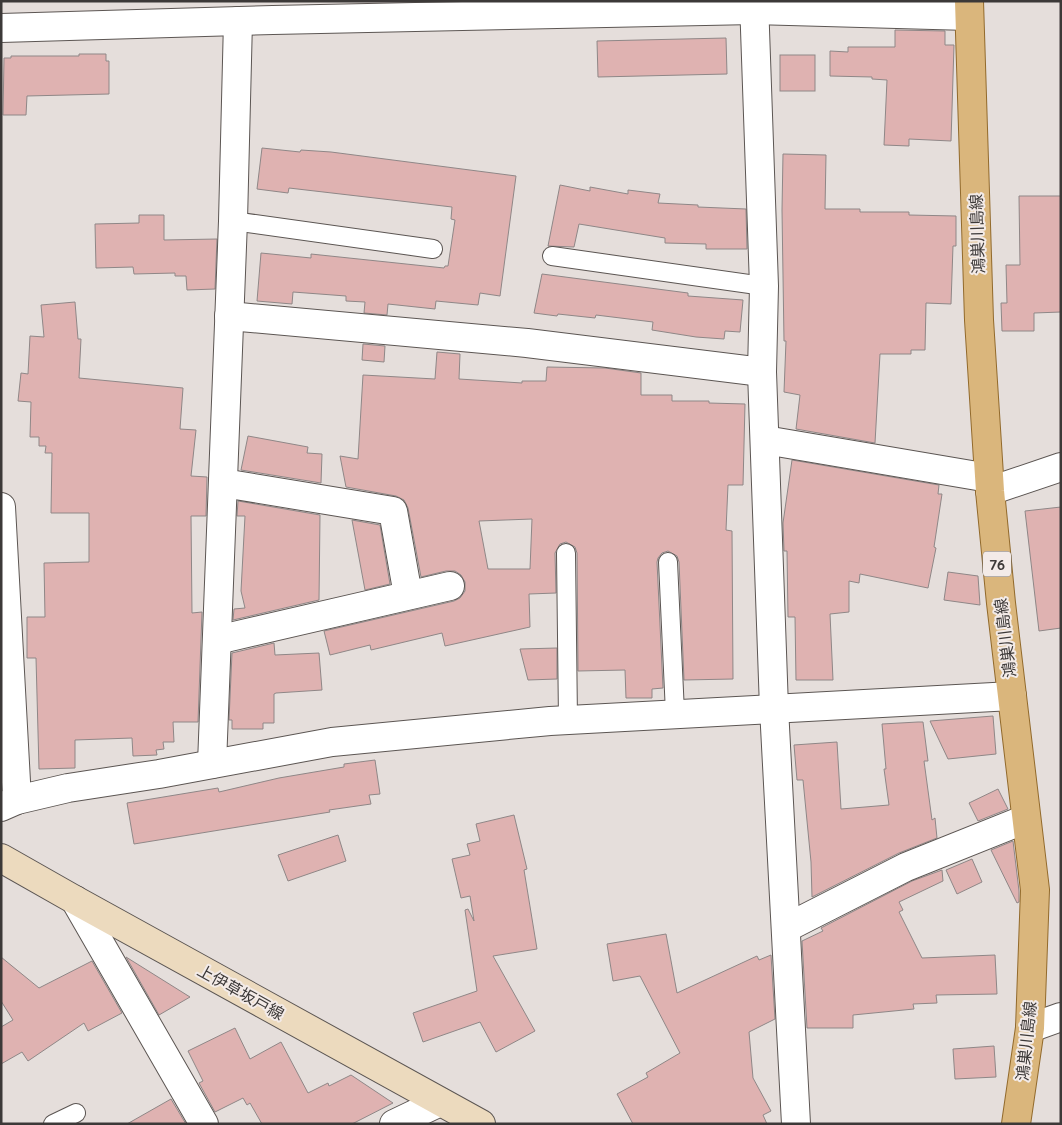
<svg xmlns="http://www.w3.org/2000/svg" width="1062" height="1125" font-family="Quicksand,'Noto Sans JP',sans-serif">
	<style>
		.building { fill: #dfb2b1; stroke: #8f8787; fill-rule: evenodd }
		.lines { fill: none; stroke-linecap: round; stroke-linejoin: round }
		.lane-casing { stroke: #5c5653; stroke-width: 20 }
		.street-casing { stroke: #5c5653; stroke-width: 30 }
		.secondary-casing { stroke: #5c5653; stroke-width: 30 }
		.primary-casing { stroke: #926a2c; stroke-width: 30 }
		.lane { stroke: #fff; stroke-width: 18 }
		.street { stroke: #fff; stroke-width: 28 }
		.secondary { stroke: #ecdabe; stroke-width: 28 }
		.primary { stroke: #dab67c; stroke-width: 28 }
		.labels { text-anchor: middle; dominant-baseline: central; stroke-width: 4; stroke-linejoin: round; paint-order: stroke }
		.shield { fill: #f3ebe8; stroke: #736e6d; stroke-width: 1 }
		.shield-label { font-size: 15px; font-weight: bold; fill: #3c3938 }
		.street-label { font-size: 16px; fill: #3c3938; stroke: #f3ebe8 }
	</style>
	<rect width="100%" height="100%" fill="#e5dedb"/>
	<g class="building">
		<path d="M 895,30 L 945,31 L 945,45 L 954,45 L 951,141 L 909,139 L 909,146 L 884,145 L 887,80 L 872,79 L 872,77 L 830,76 L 830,51 L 848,52 L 848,47 L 895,47 Z"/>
		<path d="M 726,38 L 727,74 L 598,77 L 597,41 Z"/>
		<path d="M 79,54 L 106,54 L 106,61 L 109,61 L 109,94 L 27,96 L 26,115 L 3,115 L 4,58 L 11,58 L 11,56 L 79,56 Z"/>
		<rect x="780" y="55" width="35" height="36"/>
		<path d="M 262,148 L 300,152 L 301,150 L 331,152 L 516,176 L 500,296 L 480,293 L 478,305 L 436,301 L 435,309 L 388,304 L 387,315 L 364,313 L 365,302 L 346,301 L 346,296 L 293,292 L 292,304 L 257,301 L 261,253 L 311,258 L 311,254 L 444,268 L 445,266 L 448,266 L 455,220 L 451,219 L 452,207 L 289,188 L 288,193 L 257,189 Z"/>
		<path d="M 783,154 L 826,155 L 825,209 L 860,209 L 860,212 L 909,212 L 909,215 L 956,216 L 956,246 L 953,246 L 951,304 L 926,303 L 925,350 L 911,350 L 911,354 L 880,354 L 875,443 L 796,429 L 800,395 L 784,392 L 786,341 L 784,341 L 782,210 Z"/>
		<path d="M 560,185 L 590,191 L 590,187 L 628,194 L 628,190 L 660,194 L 658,203 L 698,205 L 698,207 L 746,209 L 747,249 L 706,249 L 706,244 L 665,243 L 665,238 L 579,224 L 574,247 L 548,246 Z"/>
		<path d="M 1019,196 L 1061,196 L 1061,312 L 1034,313 L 1034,331 L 1002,331 L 1001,303 L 1007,303 L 1006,265 L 1020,265 Z"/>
		<path d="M 139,215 L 164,215 L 164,240 L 217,239 L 215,289 L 187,290 L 186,276 L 175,276 L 175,273 L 134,274 L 133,267 L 96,268 L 95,224 L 139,223 Z"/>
		<path d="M 542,274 L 688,293 L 688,296 L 743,300 L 740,332 L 725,331 L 724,339 L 696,337 L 652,330 L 653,322 L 596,315 L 595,318 L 558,314 L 557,316 L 534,313 Z"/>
		<path d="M 75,302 L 78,339 L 81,339 L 79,378 L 183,388 L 180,429 L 196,430 L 191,476 L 207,477 L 206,516 L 191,516 L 192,613 L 202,612 L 198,722 L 173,722 L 174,742 L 163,742 L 164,749 L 156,750 L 157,755 L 133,756 L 132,738 L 75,740 L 75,768 L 39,769 L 36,658 L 27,658 L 27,617 L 45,617 L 44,563 L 89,562 L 89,513 L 51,513 L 52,453 L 45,453 L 46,446 L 39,446 L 39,437 L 30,437 L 31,402 L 18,401 L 21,373 L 28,374 L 30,336 L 44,337 L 41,305 Z"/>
		<path d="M 363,344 L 385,346 L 384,362 L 362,360 Z"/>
		<path d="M 437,352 L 460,354 L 459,379 L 522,383 L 522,381 L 546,381 L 547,367 L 605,368 L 641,373 L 641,395 L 672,395 L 672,401 L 709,401 L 709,403 L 745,404 L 743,485 L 728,485 L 726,530 L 732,531 L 733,679 L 684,680 L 679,562 L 677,556 L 668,551 L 662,553 L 658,558 L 657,562 L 663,688 L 652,689 L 652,698 L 626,698 L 625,670 L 578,671 L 577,553 L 575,547 L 566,542 L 560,544 L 555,553 L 556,593 L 529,594 L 530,627 L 445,646 L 442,633 L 371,650 L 370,645 L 330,655 L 324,631 L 454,601 L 460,598 L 465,591 L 465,582 L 461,575 L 455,571 L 446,571 L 421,577 L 408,508 L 404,500 L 396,496 L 346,487 L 340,456 L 358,459 L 363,375 L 435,379 ZM 532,519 L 530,569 L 488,569 L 479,521 Z"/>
		<path d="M 248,436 L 308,447 L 307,453 L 322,454 L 321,483 L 241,470 Z"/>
		<path d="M 792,460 L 939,485 L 938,494 L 942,494 L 934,547 L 936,548 L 928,588 L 860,574 L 859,583 L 849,581 L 849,612 L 830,614 L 833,680 L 796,680 L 795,617 L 788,617 L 787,551 L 784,551 L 783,523 Z"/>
		<path d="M 238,501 L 320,515 L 319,600 L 233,620 L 234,609 L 245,608 L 241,591 L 245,516 L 237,516 Z"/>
		<path d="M 1061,507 L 1061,628 L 1039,631 L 1025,511 Z"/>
		<path d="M 352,520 L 380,525 L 390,584 L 365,590 Z"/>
		<path d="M 948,572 L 978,576 L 980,605 L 944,600 Z"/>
		<path d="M 274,643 L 275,655 L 319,653 L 322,690 L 276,693 L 274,694 L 274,723 L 263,723 L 263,729 L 232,729 L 232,720 L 229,720 L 232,653 Z"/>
		<path d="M 557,648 L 557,679 L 528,680 L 520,649 Z"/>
		<path d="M 993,716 L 996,754 L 948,759 L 930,721 Z"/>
		<path d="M 918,722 L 923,722 L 928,761 L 924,761 L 932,820 L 935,818 L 937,838 L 899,853 L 812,897 L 811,862 L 803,780 L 797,780 L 794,745 L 837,742 L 841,809 L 889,805 L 884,769 L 886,769 L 882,724 Z"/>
		<path d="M 375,760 L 380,794 L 369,795 L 371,804 L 329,810 L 330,812 L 134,844 L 127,803 L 218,788 L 219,792 L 279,778 L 344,767 L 344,764 Z"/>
		<path d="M 998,789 L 1008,809 L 978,821 L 969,803 Z"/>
		<path d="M 514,815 L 527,869 L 524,870 L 537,949 L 493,956 L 535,1031 L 496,1052 L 480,1022 L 423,1042 L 413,1013 L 477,991 L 465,910 L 468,909 L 474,921 L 470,896 L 461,898 L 452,859 L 470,855 L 467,844 L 480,841 L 476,824 Z"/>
		<path d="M 338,835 L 346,861 L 288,881 L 278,855 Z"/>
		<path d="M 1013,841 L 1019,891 L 1019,902 L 1017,903 L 991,850 Z"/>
		<path d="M 972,859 L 982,882 L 957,894 L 946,870 Z"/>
		<path d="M 942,870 L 943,881 L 899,902 L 903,910 L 899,912 L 922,958 L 995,955 L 997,994 L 936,995 L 937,1003 L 913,1004 L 914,1009 L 853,1015 L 853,1028 L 807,1028 L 802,941 L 823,931 L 821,928 L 912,881 Z"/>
		<path d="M 666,934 L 677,993 L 757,956 L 759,960 L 771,955 L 775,1019 L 749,1032 L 753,1078 L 771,1111 L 763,1115 L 767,1124 L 633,1124 L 617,1094 L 648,1077 L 646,1073 L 680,1053 L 640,976 L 613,981 L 607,944 Z"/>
		<path d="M 1,957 L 39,988 L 92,961 L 122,1013 L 88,1031 L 84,1023 L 28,1061 L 22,1052 L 1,1064 L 1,1027 L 13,1020 L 1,1001 Z"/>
		<path d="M 126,957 L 190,997 L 159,1015 Z"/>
		<path d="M 235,1028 L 250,1059 L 281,1042 L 308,1093 L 328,1083 L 329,1086 L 351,1075 L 393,1103 L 352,1124 L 262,1124 L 250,1103 L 247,1105 L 243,1098 L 215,1112 L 199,1083 L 203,1081 L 188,1051 Z"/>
		<path d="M 994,1046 L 996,1077 L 955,1079 L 953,1049 Z"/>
		<path d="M 171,1099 L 186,1124 L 127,1124 Z"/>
	</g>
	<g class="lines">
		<g class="lane-casing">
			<g id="lane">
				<path d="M 233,221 L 433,249"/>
				<path d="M 552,256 L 764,286"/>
				<path d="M 566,553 L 568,720"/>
				<path d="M 668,562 L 675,713"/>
				<path d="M 53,1124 L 76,1113"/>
			</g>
		</g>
		<g class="street-casing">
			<g id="street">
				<path d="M 754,1 L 764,286 L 762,372 L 774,708 L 796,1124"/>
				<path d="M 1,28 L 273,20 L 754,10 L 969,16"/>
				<path d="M 229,316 L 527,343 L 762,372"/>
				<path d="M 765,440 L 989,478"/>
				<path d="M 223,483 L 393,511 L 408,595"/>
				<path d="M 990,491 L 1061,467"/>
				<path d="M 1,507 L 17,800"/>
				<path d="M 217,640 L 450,586"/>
				<path d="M 212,764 L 233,221 L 238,21"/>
				<path d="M 1,807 L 17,800 L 68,788 L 159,774 L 332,742 L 550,721 L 1012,696"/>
				<path d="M 75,900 L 204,1124"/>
				<path d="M 786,928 L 906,867 L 1026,819"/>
				<path d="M 1030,1028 L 1061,1017"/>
				<path d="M 394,1124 L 440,1102"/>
			</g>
		</g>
		<g class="secondary-casing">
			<path id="secondary" d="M 1,858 L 75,900 L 481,1124"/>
		</g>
		<g class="primary-casing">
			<path id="primary" d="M 969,1 L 979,320 L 990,491 L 1001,603 L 1035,890 L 1030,1028 L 1016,1124"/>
		</g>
		<use href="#lane" class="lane"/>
		<use href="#street" class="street"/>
		<use href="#secondary" class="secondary"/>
		<use href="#primary" class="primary"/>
	</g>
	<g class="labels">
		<rect class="shield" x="983" y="551.5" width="28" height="25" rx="4"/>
		<g class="shield-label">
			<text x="997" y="564">76</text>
		</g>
		<g class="street-label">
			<text transform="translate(977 234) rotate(-92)">鴻巣川島線</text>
			<text transform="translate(1005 638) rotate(-97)">鴻巣川島線</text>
			<text transform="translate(241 992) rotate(29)">上伊草坂戸線</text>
			<text transform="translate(1026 1041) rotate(-84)">鴻巣川島線</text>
		</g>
	</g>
	<rect width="1062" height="1125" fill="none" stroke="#3c3938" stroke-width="5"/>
</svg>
